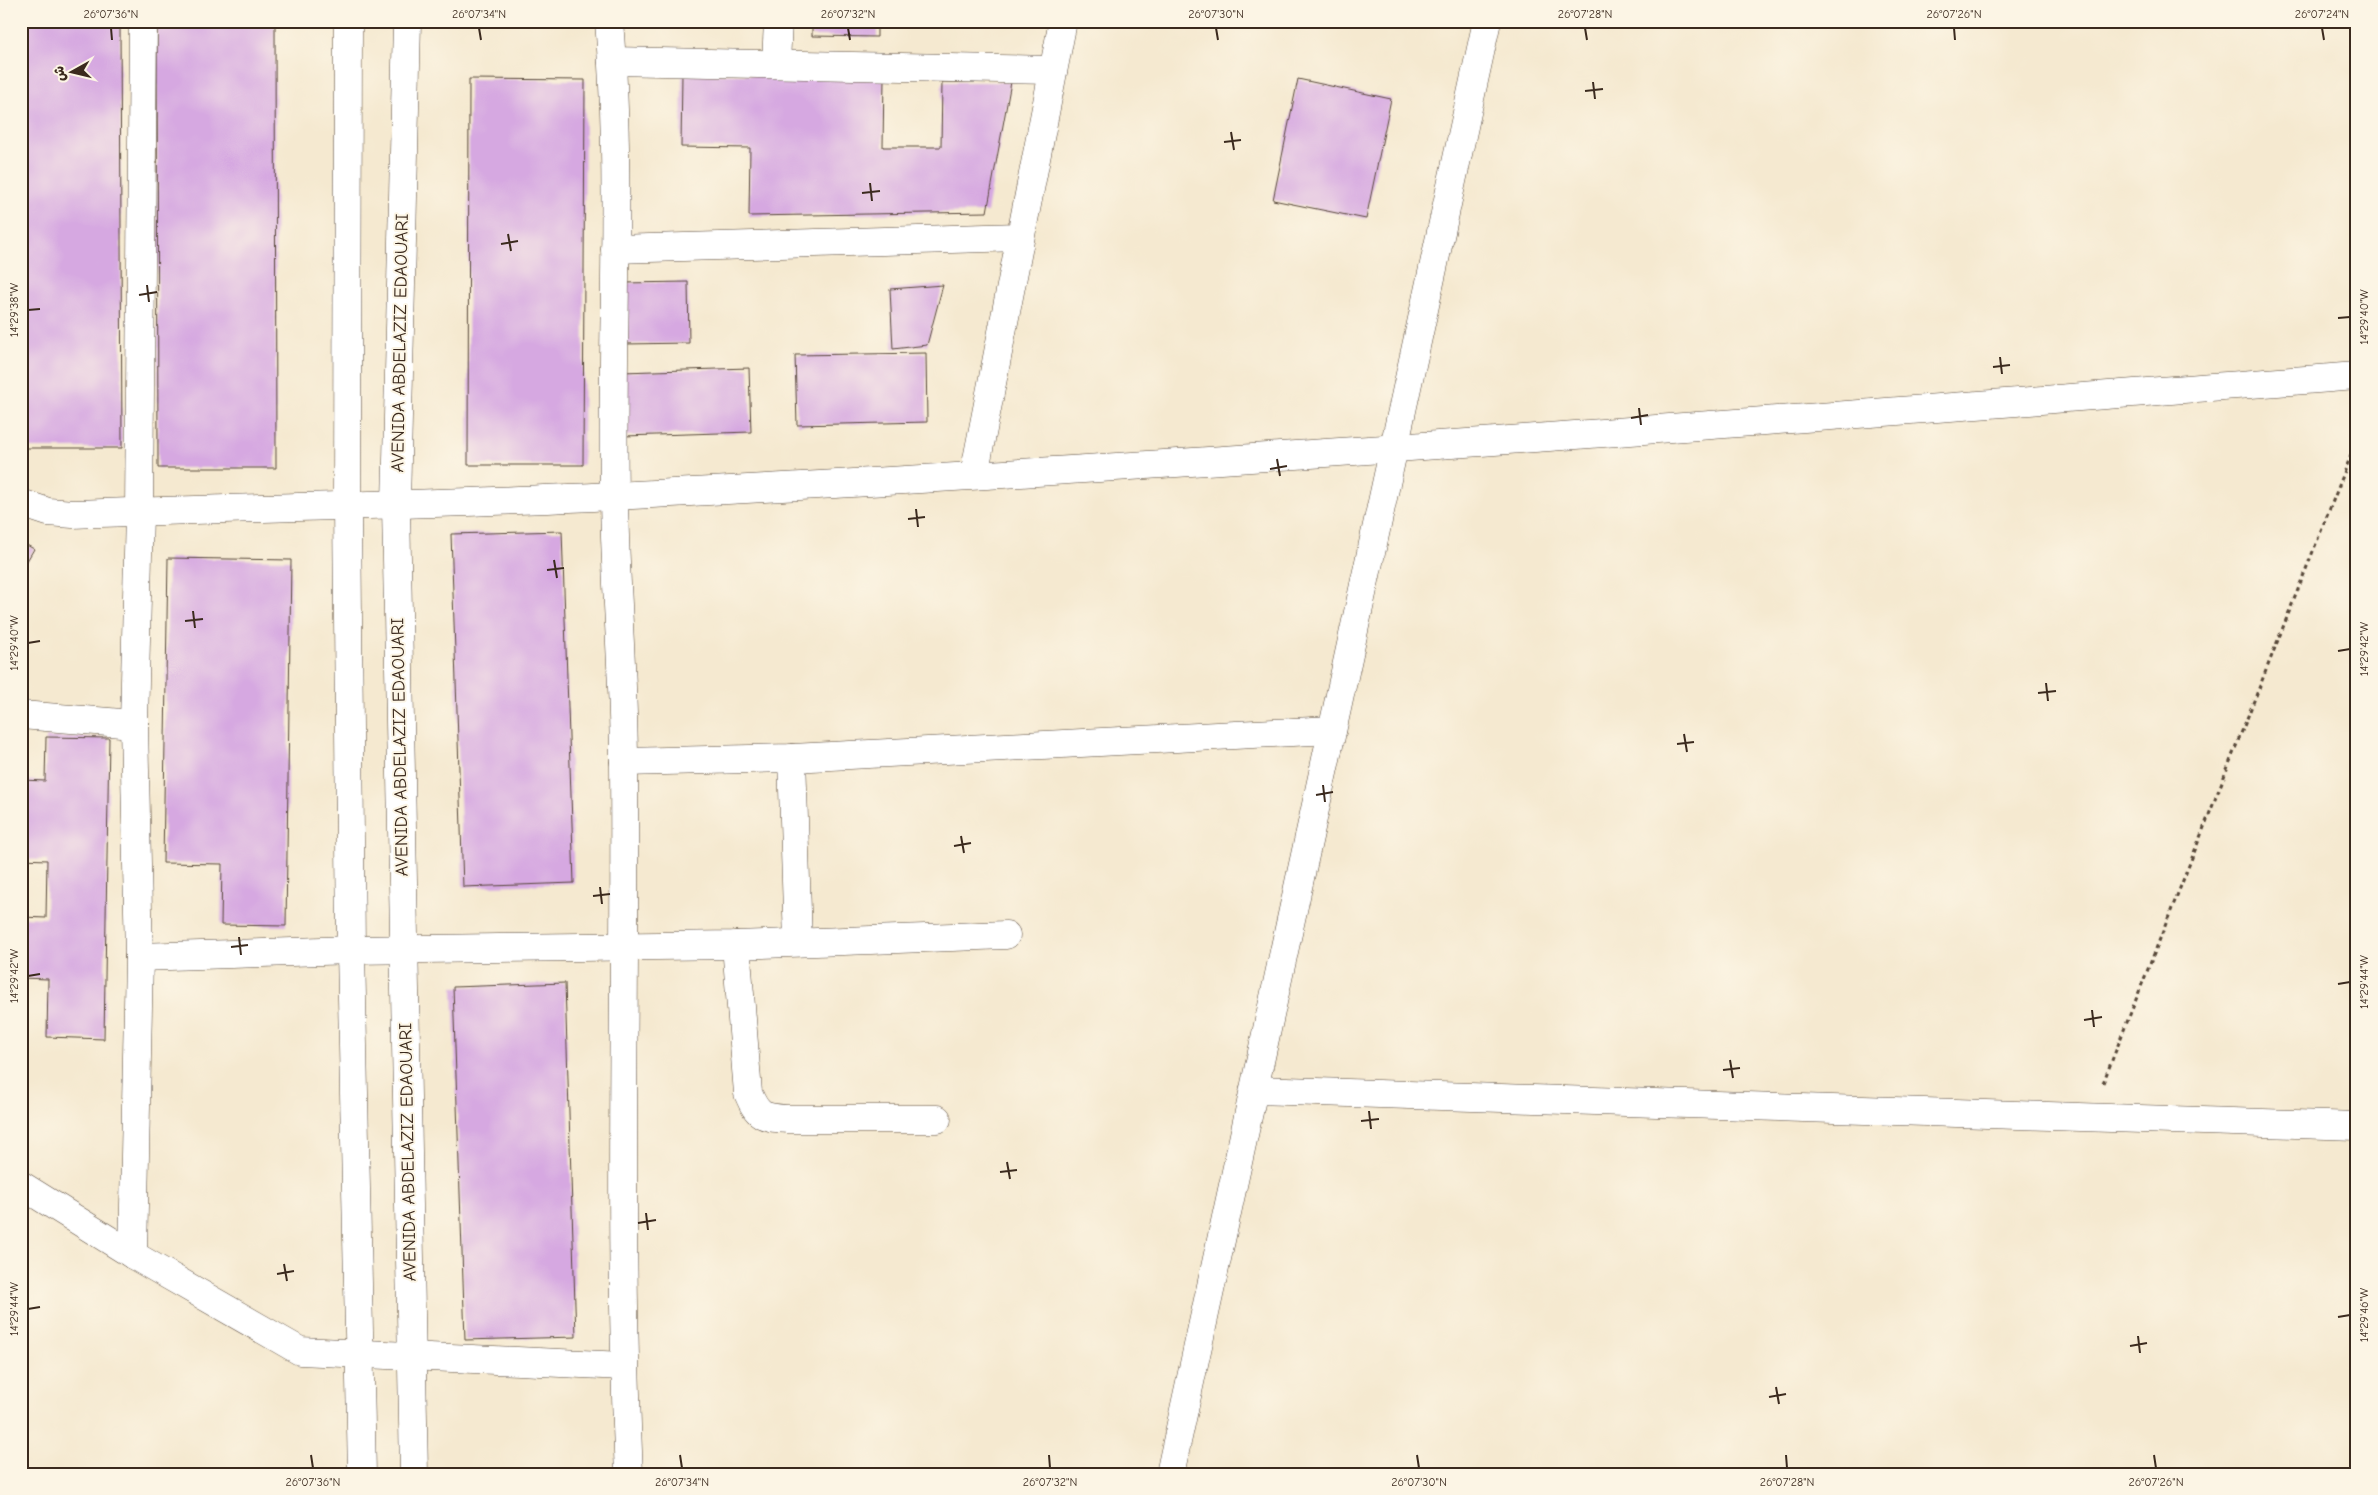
<svg xmlns="http://www.w3.org/2000/svg" width="2378" height="1495" font-family="'Comic Neue','Playpen Sans Arabic',sans-serif">
	<style>
		.building { fill: #d6a8e1 }
		.lines { fill: none; stroke-linecap: round; stroke-linejoin: round }
		.street-casing { stroke: #574739; stroke-width: 29 }
		.secondary-casing { stroke: #574739; stroke-width: 29 }
		.path { stroke: #574739; stroke-width: 3; stroke-dasharray: 4 4; stroke-linecap: butt }
		.street { stroke: #fff; stroke-width: 28 }
		.secondary { stroke: #fff; stroke-width: 28 }
		.ticks { fill: none; stroke: #3b2a1e; stroke-width: 2 }
		.labels { text-anchor: middle; dominant-baseline: central; stroke-width: 4; stroke-linejoin: round; paint-order: stroke }
		.street-label { font-size: 18px; fill: #3b2a1e; stroke: #fcf5e5 }
		.neatline { fill: none; stroke: #3b2a1e; stroke-width: 2 }
		.ticks-label { font-size: 12px; text-anchor: middle; fill: #3b2a1e }
	</style>
	<rect width="100%" height="100%" fill="#fcf5e5"/>
	<filter id="ink" filterUnits="userSpaceOnUse"><feTurbulence type="fractalNoise" baseFrequency=".02" numOctaves="2"/><feDisplacementMap in="SourceGraphic" scale="10" xChannelSelector="R" yChannelSelector="G"/><feConvolveMatrix kernelMatrix="1 2 1 2 8 2 1 2 1" color-interpolation-filters="sRGB"/></filter>
	<filter id="wash" filterUnits="userSpaceOnUse"><feTurbulence type="fractalNoise" baseFrequency=".0096" numOctaves="4" result="noise"/><feDisplacementMap in="SourceGraphic" scale="20" xChannelSelector="R" yChannelSelector="G"/><feGaussianBlur stdDeviation="1.12" result="paint"/><feColorMatrix in="noise" values="0 0 0 0 0 0 0 0 0 0 0 0 0 0 0 0 0 1.4 0 .05"/><feComposite in="paint" operator="in"/></filter>
	<g filter="url(#wash)">
		<rect width="100%" height="100%" fill="#f5e9d0"/>
		<g id="blocks">
			<g class="building">
				<path d="M 21,21 L 120,21 L 122,448 L 21,448 Z"/>
				<path d="M 157,21 L 275,21 L 276,468 L 158,468 Z"/>
				<path d="M 812,21 L 877,21 L 877,37 L 812,36 Z"/>
				<path d="M 682,74 L 884,77 L 883,147 L 941,147 L 942,82 L 1011,82 L 987,212 L 749,216 L 750,148 L 681,147 Z"/>
				<path d="M 469,79 L 585,80 L 583,465 L 468,465 Z"/>
				<path d="M 1298,79 L 1391,99 L 1366,219 L 1273,200 Z"/>
				<path d="M 688,282 L 689,343 L 625,344 L 623,283 Z"/>
				<path d="M 943,285 L 927,345 L 893,349 L 890,289 Z"/>
				<path d="M 926,353 L 927,422 L 797,425 L 795,355 Z"/>
				<path d="M 749,368 L 751,432 L 624,436 L 622,372 Z"/>
				<path d="M 562,531 L 574,883 L 463,887 L 451,534 Z"/>
				<path d="M 21,542 L 34,549 L 21,571 Z"/>
				<path d="M 168,558 L 291,560 L 286,926 L 221,925 L 222,864 L 163,863 Z"/>
				<path d="M 46,737 L 109,738 L 104,1039 L 47,1037 L 48,979 L 21,978 L 21,917 L 46,918 L 47,860 L 21,859 L 21,780 L 45,781 Z"/>
				<path d="M 565,983 L 576,1337 L 465,1340 L 453,987 Z"/>
			</g>
		</g>
	</g>
	<g filter="url(#ink)">
		<use href="#blocks" fill-opacity="0" stroke="#574739" stroke-width="1"/>
		<g class="lines">
			<g class="street-casing">
				<g id="street">
					<path d="M 609,21 C 622,179 611,338 614,496 C 615,586 624,676 624,766 C 626,1002 618,1238 629,1474"/>
					<path d="M 612,61 L 1053,70"/>
					<path d="M 776,63 L 778,21"/>
					<path d="M 615,249 L 1020,237"/>
					<path d="M 974,475 L 1063,21"/>
					<path d="M 21,503 L 48,512 L 73,514 C 253,507 433,505 613,496 C 1195,467 1776,420 2357,376"/>
					<path d="M 21,715 L 134,724"/>
					<path d="M 792,758 L 798,942"/>
					<path d="M 624,762 L 792,758 L 1332,730"/>
					<path d="M 736,945 L 748,1093 C 758,1117 763,1117 787,1119 L 937,1119"/>
					<path d="M 139,957 L 351,950 L 736,945 L 1006,935"/>
					<path d="M 1254,1090 L 2357,1126"/>
					<path d="M 21,1185 L 133,1255 L 300,1351 L 624,1366"/>
					<path d="M 133,1255 L 139,957 L 134,724 L 139,512 L 143,21"/>
				</g>
			</g>
			<g class="secondary-casing">
				<g id="secondary">
					<path d="M 348,21 L 347,506 L 351,950 L 362,1474"/>
					<path d="M 407,21 L 396,505 L 414,1474"/>
					<path d="M 1170,1474 L 1487,21"/>
				</g>
			</g>
			<path class="path" d="M 2103,1083 L 2357,440"/>
			<use href="#street" class="street"/>
			<use href="#secondary" class="secondary"/>
		</g>
	</g>
	<path class="ticks" d="M 111,28 L 112,40M 479,28 L 481,40M 848,28 L 850,40M 1216,28 L 1218,40M 1585,28 L 1587,40M 1954,28 L 1955,40M 2322,28 L 2324,40M 1593,82 L 1595,99M 1585,91 L 1603,89M 1231,132 L 1234,150M 1224,142 L 1241,140M 870,183 L 872,201M 862,193 L 880,191M 508,234 L 511,251M 501,244 L 518,241M 147,285 L 149,302M 139,295 L 157,292M 28,310 L 40,309M 2338,318 L 2350,317M 2000,357 L 2002,374M 1993,367 L 2010,365M 1639,408 L 1641,425M 1631,418 L 1648,415M 1277,459 L 1280,476M 1270,469 L 1287,466M 916,509 L 918,527M 908,519 L 925,517M 554,560 L 557,578M 547,570 L 564,568M 193,611 L 195,628M 185,621 L 203,619M 28,643 L 40,641M 2338,651 L 2350,649M 2046,683 L 2048,701M 2038,693 L 2056,691M 1684,734 L 1687,752M 1677,744 L 1694,742M 1323,785 L 1325,802M 1316,795 L 1333,792M 961,836 L 964,853M 954,846 L 971,843M 600,887 L 602,904M 593,896 L 610,894M 239,937 L 241,955M 231,947 L 248,945M 28,976 L 40,974M 2338,984 L 2350,982M 2092,1010 L 2094,1027M 2084,1020 L 2102,1017M 1730,1060 L 1733,1078M 1723,1070 L 1740,1068M 1369,1111 L 1371,1129M 1361,1121 L 1379,1119M 1007,1162 L 1010,1179M 1000,1172 L 1017,1170M 646,1213 L 648,1230M 638,1223 L 656,1220M 284,1264 L 287,1281M 277,1274 L 294,1271M 28,1309 L 40,1307M 2338,1317 L 2350,1315M 2138,1336 L 2140,1353M 2130,1346 L 2147,1343M 1776,1387 L 1779,1404M 1769,1397 L 1786,1394M 311,1455 L 313,1468M 680,1455 L 682,1468M 1049,1455 L 1050,1468M 1417,1455 L 1419,1468M 1786,1455 L 1787,1468M 2154,1455 L 2156,1468"/>
	<g class="labels">
		<g class="street-label">
			<text transform="translate(400 343) rotate(-89)">AVENIDA ABDELAZIZ EDAOUARI</text>
			<text transform="translate(400 747) rotate(-91)">AVENIDA ABDELAZIZ EDAOUARI</text>
			<text transform="translate(408 1152) rotate(-91)">AVENIDA ABDELAZIZ EDAOUARI</text>
		</g>
	</g>
	<rect width="2378" height="1495" fill="none" stroke="#fcf5e5" stroke-width="55"/>
	<g transform="translate(72 72) rotate(262)" stroke="#fcf5e5" stroke-width="4" paint-order="stroke">
	<path d="M0-4L9 19L0 12L-9 19Z" fill="#3b2a1e"/>
	<text y="-8" font-size="14" font-weight="bold" text-anchor="middle" fill="#3b2a1e">ش</text>
	</g>
	<rect x="28" y="28" width="2322" height="1440" class="neatline"/>
	<g class="ticks-label">
		<text x="111" y="18">26°07'36"N</text>
		<text x="479" y="18">26°07'34"N</text>
		<text x="848" y="18">26°07'32"N</text>
		<text x="1216" y="18">26°07'30"N</text>
		<text x="1585" y="18">26°07'28"N</text>
		<text x="1954" y="18">26°07'26"N</text>
		<text x="2322" y="18">26°07'24"N</text>
		<text transform="translate(14 310) rotate(-90)" y="4">14°29'38"W</text>
		<text transform="translate(2364 317) rotate(-90)" y="4">14°29'40"W</text>
		<text transform="translate(14 643) rotate(-90)" y="4">14°29'40"W</text>
		<text transform="translate(2364 649) rotate(-90)" y="4">14°29'42"W</text>
		<text transform="translate(14 976) rotate(-90)" y="4">14°29'42"W</text>
		<text transform="translate(2364 982) rotate(-90)" y="4">14°29'44"W</text>
		<text transform="translate(14 1309) rotate(-90)" y="4">14°29'44"W</text>
		<text transform="translate(2364 1315) rotate(-90)" y="4">14°29'46"W</text>
		<text x="313" y="1486">26°07'36"N</text>
		<text x="682" y="1486">26°07'34"N</text>
		<text x="1050" y="1486">26°07'32"N</text>
		<text x="1419" y="1486">26°07'30"N</text>
		<text x="1787" y="1486">26°07'28"N</text>
		<text x="2156" y="1486">26°07'26"N</text>
	</g>
</svg>
